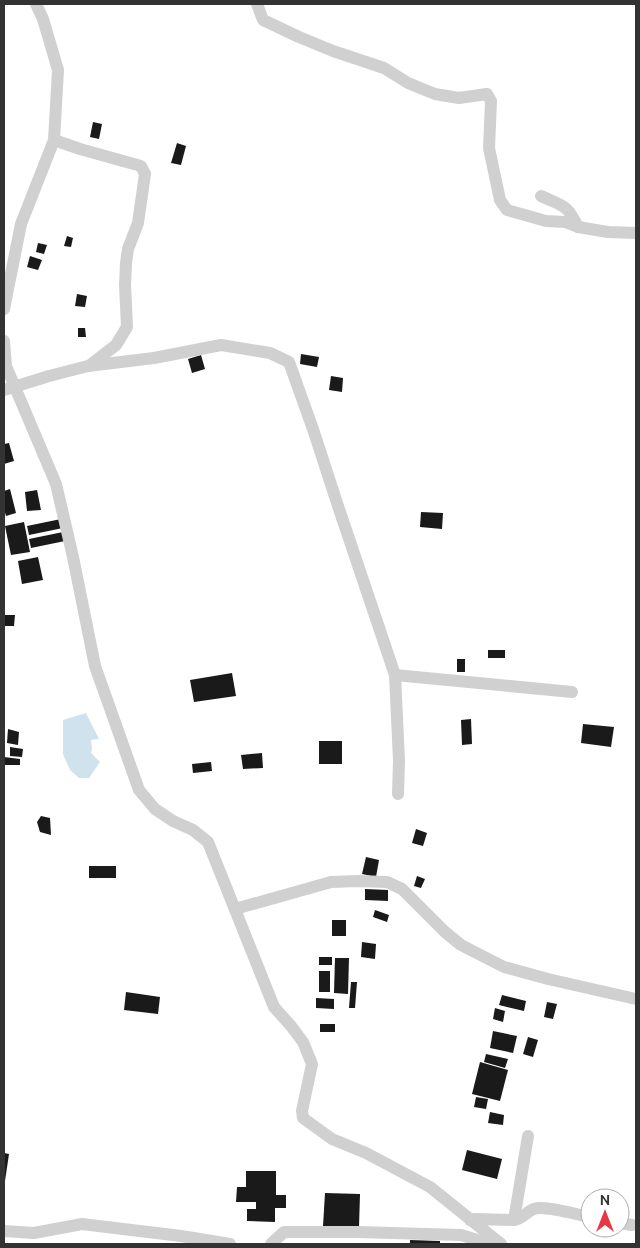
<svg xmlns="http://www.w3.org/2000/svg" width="640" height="1248" font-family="Ubuntu,sans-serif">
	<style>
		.water { fill: #cfe2ee }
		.building { fill: #1a1a1a }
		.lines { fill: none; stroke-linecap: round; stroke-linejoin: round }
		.minor { stroke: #d0d0d0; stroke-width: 12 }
	</style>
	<rect width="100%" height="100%" fill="#fff"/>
	<path class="water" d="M 86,713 L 99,739 L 91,740 L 92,749 L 91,753 L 100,762 L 89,778 L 79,778 L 70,770 L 63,754 L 63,720 Z"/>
	<g class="building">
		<path d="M 93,122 L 102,124 L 99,139 L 90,137 Z"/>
		<path d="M 177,143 L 186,146 L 181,165 L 171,163 Z"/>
		<path d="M 67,236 L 73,238 L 71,247 L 64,246 Z"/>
		<path d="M 38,243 L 47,245 L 44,254 L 36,252 Z"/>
		<path d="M 30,256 L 42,260 L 38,270 L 27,267 Z"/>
		<path d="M 77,294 L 87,296 L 85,307 L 75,306 Z"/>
		<path d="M 78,328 L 85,328 L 86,337 L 78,337 Z"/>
		<path d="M 301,354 L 319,357 L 317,367 L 300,364 Z"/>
		<path d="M 201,355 L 205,369 L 192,373 L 188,359 Z"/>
		<path d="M 331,376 L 343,378 L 342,392 L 329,390 Z"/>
		<path d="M 9,443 L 14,461 L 4,464 L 4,444 Z"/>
		<path d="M 10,489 L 16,513 L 6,516 L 4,509 L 4,491 Z"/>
		<path d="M 37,490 L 41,510 L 27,511 L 25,492 Z"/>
		<path d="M 421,512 L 443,513 L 442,529 L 420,527 Z"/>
		<path d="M 61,519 L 63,528 L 29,535 L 27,526 Z"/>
		<path d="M 24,522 L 30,552 L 11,555 L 5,526 Z"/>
		<path d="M 63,532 L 65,541 L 31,548 L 29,539 Z"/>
		<path d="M 38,557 L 43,580 L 22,584 L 18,561 Z"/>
		<path d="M 4,615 L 15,615 L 14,626 L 4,626 Z"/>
		<rect x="488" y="650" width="17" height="8"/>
		<rect x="457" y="659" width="8" height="13"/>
		<path d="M 232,673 L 236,696 L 194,702 L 190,680 Z"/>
		<path d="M 471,719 L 472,744 L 462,745 L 461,720 Z"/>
		<path d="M 583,724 L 614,727 L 611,747 L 581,743 Z"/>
		<path d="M 8,729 L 19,732 L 18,745 L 7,743 Z"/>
		<rect x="319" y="741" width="23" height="23"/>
		<path d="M 10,747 L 23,749 L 22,757 L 10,756 Z"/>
		<path d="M 262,753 L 263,768 L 243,769 L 241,755 Z"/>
		<path d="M 4,757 L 20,759 L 20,765 L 5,765 Z"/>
		<path d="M 211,762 L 212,771 L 193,773 L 192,764 Z"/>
		<path d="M 41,816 L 50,818 L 51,835 L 40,832 L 37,822 Z"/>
		<path d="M 416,829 L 427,833 L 423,846 L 412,843 Z"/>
		<path d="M 366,857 L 379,860 L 376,877 L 362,874 Z"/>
		<rect x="89" y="866" width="27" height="12"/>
		<path d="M 417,876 L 425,879 L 421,888 L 414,886 Z"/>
		<path d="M 365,889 L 388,890 L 388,901 L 365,900 Z"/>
		<path d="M 375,910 L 389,915 L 387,922 L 373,917 Z"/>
		<rect x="332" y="920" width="14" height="16"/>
		<path d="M 362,942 L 376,944 L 375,959 L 361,957 Z"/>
		<rect x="319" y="957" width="13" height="8"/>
		<path d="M 335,958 L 349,958 L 348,994 L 334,993 Z"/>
		<rect x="319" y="971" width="11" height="21"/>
		<path d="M 351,982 L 357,982 L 355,1008 L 349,1008 Z"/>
		<path d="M 126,992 L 160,997 L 158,1014 L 124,1010 Z"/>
		<path d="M 502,995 L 526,1001 L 524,1011 L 499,1005 Z"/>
		<path d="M 316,998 L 334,999 L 334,1009 L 316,1008 Z"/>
		<path d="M 547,1002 L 557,1004 L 553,1019 L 544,1017 Z"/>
		<path d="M 495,1008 L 505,1011 L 503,1022 L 493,1019 Z"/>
		<rect x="320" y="1024" width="15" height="8"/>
		<path d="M 493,1031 L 517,1036 L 513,1053 L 490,1048 Z"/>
		<path d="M 528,1037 L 538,1040 L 533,1057 L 523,1054 Z"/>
		<path d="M 486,1054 L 508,1059 L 505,1068 L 484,1062 Z"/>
		<path d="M 480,1062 L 508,1070 L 500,1101 L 472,1094 Z"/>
		<path d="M 476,1097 L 488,1099 L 486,1109 L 474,1107 Z"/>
		<path d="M 490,1112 L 504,1115 L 503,1125 L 488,1123 Z"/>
		<path d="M 467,1150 L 502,1159 L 497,1179 L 462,1170 Z"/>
		<path d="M 4,1153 L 9,1154 L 5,1181 L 4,1181 Z"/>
		<path d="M 246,1171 L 276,1171 L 276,1195 L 286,1195 L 286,1208 L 275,1208 L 275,1222 L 247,1221 L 247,1209 L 256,1209 L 256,1202 L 236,1202 L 237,1187 L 246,1187 Z"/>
		<path d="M 325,1193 L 360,1194 L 359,1227 L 323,1226 Z"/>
		<path d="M 410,1240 L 440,1241 L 440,1244 L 410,1244 Z"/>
	</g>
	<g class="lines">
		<g class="minor">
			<path d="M 257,4 L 263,20 L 299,37 L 333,51 L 384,68 L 408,83 L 435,94 L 459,98 L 487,94 L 491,101 L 489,148 L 500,200 L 507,210 L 546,221 L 565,222 L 578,227 L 608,232 L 636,233"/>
			<path d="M 54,140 L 80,149 L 141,166 L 145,174 L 138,223 L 128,249 L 126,263 L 125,285 L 127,327 L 116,345 L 89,366"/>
			<path d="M 541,196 C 563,206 567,204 578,227"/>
			<path d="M 4,309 L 21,224 L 54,140 L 58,70 L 43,19 L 36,4"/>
			<path d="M 4,341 L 6,366 L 56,484 L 73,557 L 95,666 L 139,790 L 155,809 L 173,821 L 193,830 L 208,842 L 274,1007 L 291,1026 L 303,1042 L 312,1064 L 302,1111 L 303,1118 L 332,1139 L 366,1153 L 430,1187 L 501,1244"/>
			<path d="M 4,390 L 49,376 L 88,366 L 154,358 L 221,345 L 270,353 L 289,362 L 314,432 L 337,503 L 395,675 L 399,761 L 398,794"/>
			<path d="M 395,675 L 572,692"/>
			<path d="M 235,909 L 331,882 L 358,881 L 387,882 L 402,889 L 445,932 L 461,945 L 504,967 L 548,979 L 636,999"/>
			<path d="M 470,1220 L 476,1219 L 514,1220 C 523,1219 527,1211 534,1209 C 544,1205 578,1215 590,1217"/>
			<path d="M 514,1220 L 528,1136"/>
			<path d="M 620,1223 L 632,1225"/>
			<path d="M 4,1231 L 34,1233 L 82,1224 L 181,1236 L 230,1244"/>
			<path d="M 271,1244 L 284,1232 L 358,1232 L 461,1235 L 491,1244"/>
		</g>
	</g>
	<rect width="640" height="1248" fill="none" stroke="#333333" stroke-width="10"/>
	<g transform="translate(605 1213)"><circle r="24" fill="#ffffff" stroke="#adadad"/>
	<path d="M0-4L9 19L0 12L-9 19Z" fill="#e63946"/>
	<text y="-8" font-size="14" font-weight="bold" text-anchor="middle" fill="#333333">N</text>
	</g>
</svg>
